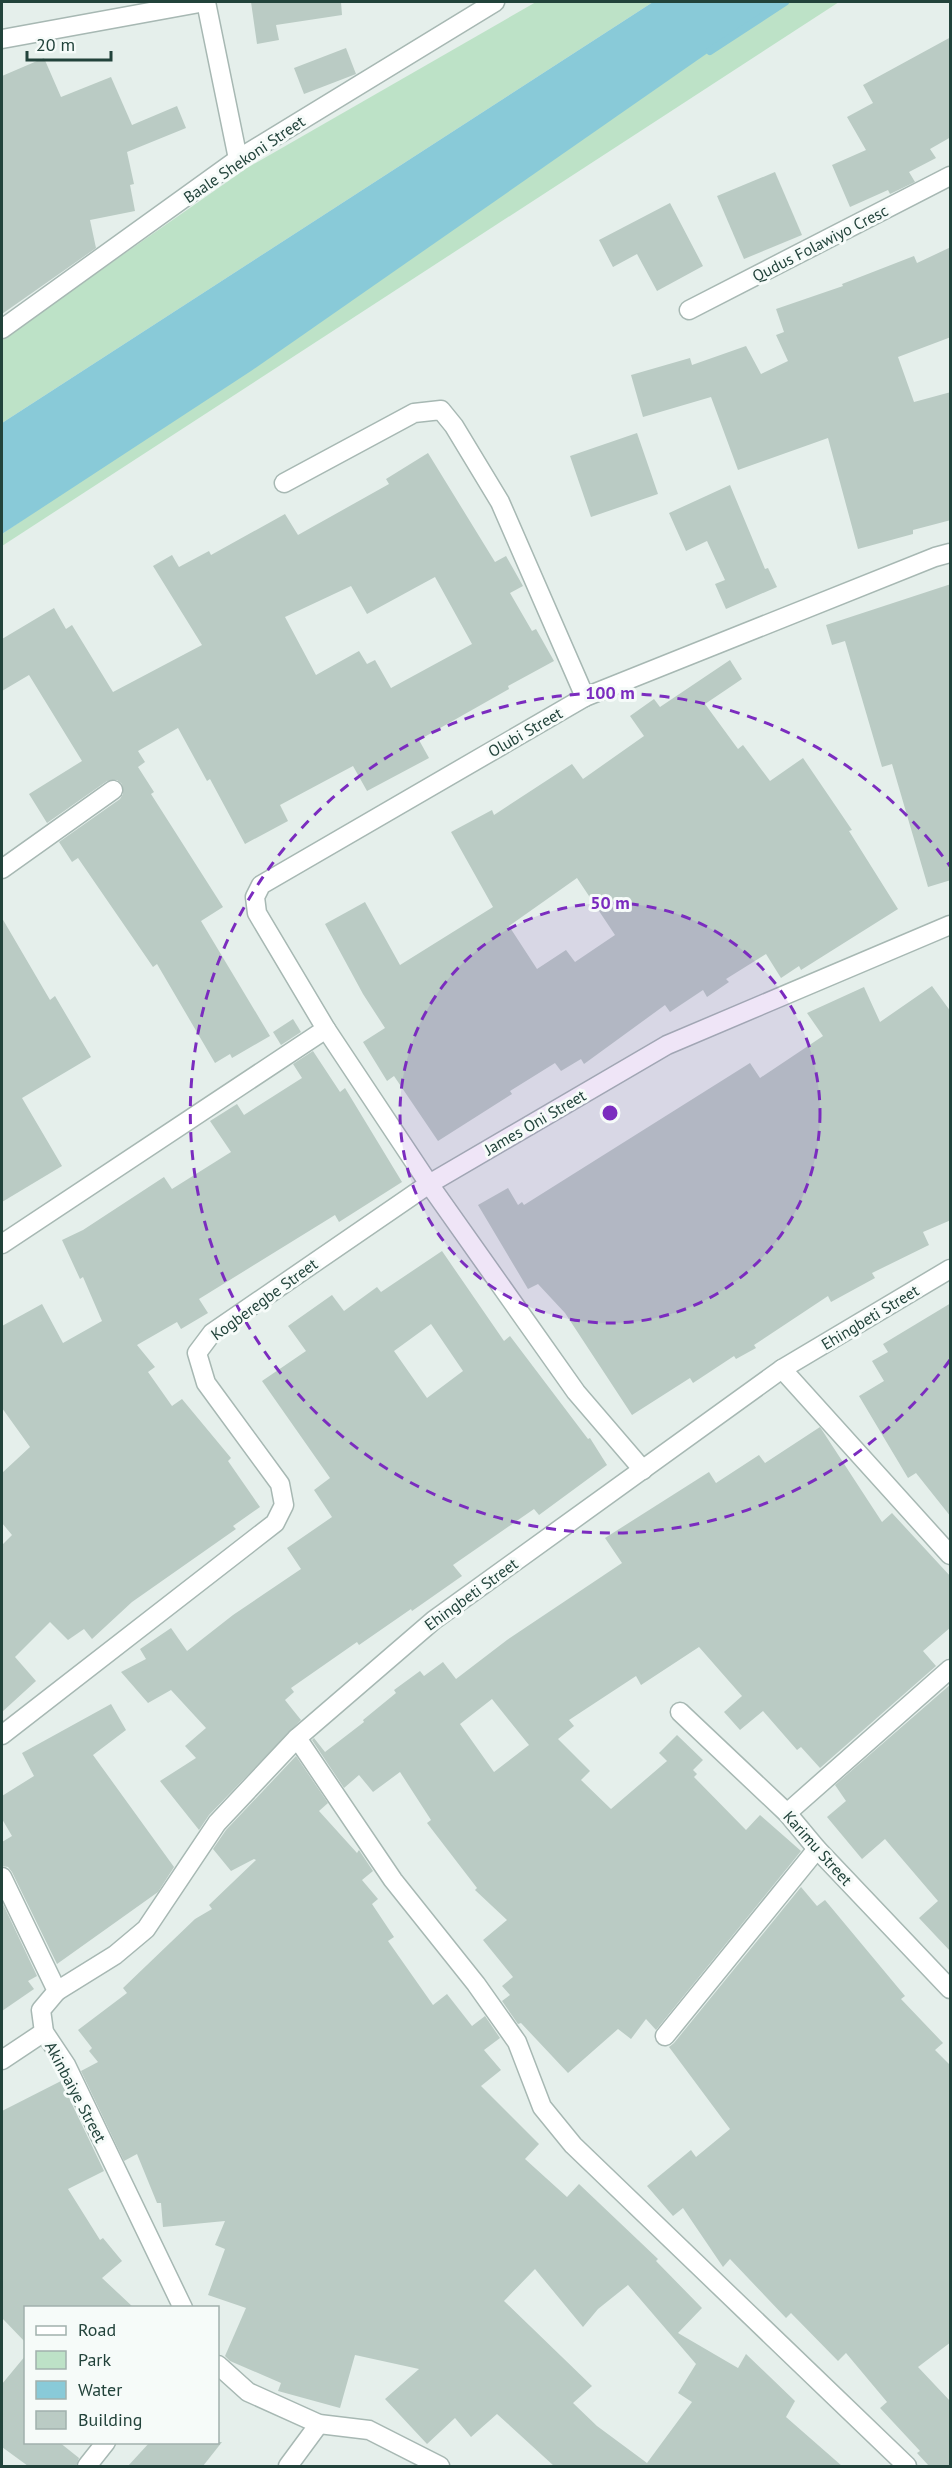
<svg xmlns="http://www.w3.org/2000/svg" width="952" height="2468" font-family="'PT Sans',sans-serif">
	<style>
		.green { fill: #bde2c7 }
		.water { fill: #89cad8 }
		.lines { fill: none; stroke-linecap: round; stroke-linejoin: round }
		.stream { stroke: #89cad8; stroke-width: 8 }
		.building { fill: #bacbc4; fill-rule: evenodd }
		.street-casing { stroke: #a7b8b3; stroke-width: 21 }
		.street { stroke: #fff; stroke-width: 18 }
		.ring { fill: none; stroke: #7b2cbf; stroke-width: 3; stroke-dasharray: 10 8 }
		.labels { text-anchor: middle; dominant-baseline: central; stroke-width: 6; stroke-linejoin: round; paint-order: stroke }
		.street-label { font-size: 16px; fill: #22433b; stroke: #f6fbf9 }
		.centre { fill: #7b2cbf; stroke: #f6fbf9; stroke-width: 3 }
		.ring-label { font-size: 18px; text-anchor: middle; font-weight: bold; fill: #7b2cbf; stroke: #f6fbf9; stroke-width: 6; stroke-linejoin: round; paint-order: stroke }
	</style>
	<rect width="100%" height="100%" fill="#e5efeb"/>
	<g class="green">
		<path d="M 536,2 L 653,2 L 2,423 L 2,339 L 247,168 Z"/>
		<path d="M 781,2 L 839,2 L 2,546 L 2,534 Z"/>
	</g>
	<path class="water" d="M 653,2 L 781,2 L 251,371 L 2,534 L 2,423 Z"/>
	<g class="lines">
		<path class="stream" d="M 710,51 L 785,2"/>
	</g>
	<g class="building">
		<path d="M 251,2 L 341,2 L 342,15 L 276,25 L 279,40 L 257,44 Z"/>
		<path d="M 951,37 L 951,137 L 930,149 L 936,158 L 909,172 L 915,182 L 890,194 L 888,190 L 850,207 L 832,165 L 866,150 L 847,117 L 873,103 L 863,85 Z"/>
		<path d="M 346,48 L 356,74 L 304,94 L 294,68 Z"/>
		<path d="M 44,58 L 61,97 L 111,77 L 132,125 L 177,106 L 186,128 L 127,152 L 134,184 L 130,185 L 135,211 L 90,220 L 96,248 L 2,314 L 2,76 Z"/>
		<path d="M 775,172 L 802,235 L 744,259 L 717,196 Z"/>
		<path d="M 670,203 L 703,266 L 657,291 L 637,254 L 613,267 L 599,240 Z"/>
		<path d="M 951,247 L 951,337 L 898,357 L 914,402 L 951,392 L 951,520 L 913,530 L 913,534 L 858,549 L 828,438 L 738,470 L 711,397 L 643,417 L 631,375 L 690,358 L 692,365 L 746,346 L 761,374 L 788,361 L 776,335 L 784,332 L 776,309 L 843,286 L 842,284 L 914,256 L 917,263 Z"/>
		<path d="M 637,433 L 658,494 L 591,517 L 570,456 Z"/>
		<path d="M 428,453 L 495,562 L 506,556 L 523,586 L 510,593 L 532,631 L 536,629 L 554,661 L 508,686 L 509,689 L 419,740 L 429,758 L 367,791 L 353,766 L 280,805 L 288,821 L 245,844 L 210,779 L 207,781 L 178,728 L 138,751 L 145,762 L 138,767 L 154,792 L 151,794 L 223,907 L 201,921 L 270,1036 L 232,1058 L 230,1054 L 215,1063 L 157,964 L 153,967 L 78,858 L 72,862 L 59,842 L 120,799 L 123,794 L 122,784 L 117,780 L 107,781 L 47,823 L 29,794 L 82,761 L 29,675 L 2,691 L 2,639 L 54,608 L 66,629 L 72,625 L 113,692 L 202,645 L 153,566 L 172,555 L 179,567 L 209,551 L 211,555 L 285,514 L 298,535 L 389,484 L 386,479 ZM 435,577 L 472,644 L 391,688 L 375,660 L 367,664 L 359,651 L 316,675 L 285,617 L 351,586 L 367,614 Z"/>
		<path d="M 730,485 L 765,569 L 768,568 L 777,587 L 726,609 L 715,584 L 725,580 L 707,541 L 686,551 L 669,513 Z"/>
		<path d="M 951,584 L 951,880 L 928,887 L 892,764 L 882,767 L 845,641 L 832,645 L 826,625 Z"/>
		<path d="M 730,660 L 742,679 L 705,704 L 738,749 L 743,745 L 770,781 L 803,758 L 852,830 L 849,831 L 898,909 L 801,970 L 799,966 L 781,978 L 766,954 L 726,979 L 729,982 L 707,997 L 703,990 L 670,1012 L 665,1005 L 584,1064 L 581,1059 L 561,1071 L 555,1063 L 510,1091 L 512,1094 L 438,1141 L 394,1076 L 387,1081 L 363,1042 L 385,1028 L 363,994 L 325,924 L 365,902 L 400,965 L 493,907 L 451,832 L 492,810 L 494,815 L 572,764 L 583,779 L 644,736 L 630,716 L 654,699 L 660,707 ZM 577,878 L 615,935 L 575,962 L 566,950 L 537,969 L 509,926 Z"/>
		<path d="M 2,918 L 50,1000 L 55,996 L 91,1057 L 22,1098 L 62,1166 L 2,1202 Z"/>
		<path d="M 932,986 L 951,1012 L 951,1220 L 923,1232 L 929,1245 L 872,1273 L 875,1278 L 831,1302 L 828,1296 L 754,1345 L 756,1348 L 736,1359 L 734,1356 L 693,1383 L 690,1378 L 632,1415 L 565,1313 L 538,1284 L 528,1289 L 478,1205 L 508,1188 L 518,1205 L 522,1202 L 524,1205 L 750,1063 L 760,1078 L 823,1036 L 807,1013 L 864,987 L 880,1022 Z"/>
		<path d="M 293,1019 L 301,1032 L 281,1045 L 273,1032 Z"/>
		<path d="M 313,1051 L 340,1092 L 345,1088 L 402,1182 L 339,1222 L 335,1215 L 199,1299 L 208,1313 L 181,1329 L 177,1322 L 137,1345 L 155,1367 L 148,1372 L 172,1406 L 182,1399 L 231,1458 L 228,1461 L 260,1507 L 233,1526 L 236,1529 L 132,1602 L 92,1639 L 84,1629 L 68,1640 L 50,1622 L 15,1657 L 36,1681 L 2,1712 L 2,1545 L 12,1535 L 2,1523 L 2,1473 L 30,1447 L 2,1408 L 2,1326 L 42,1304 L 63,1343 L 102,1321 L 83,1277 L 80,1279 L 62,1240 L 83,1230 L 164,1177 L 172,1189 L 231,1152 L 210,1121 L 237,1104 L 244,1115 L 302,1078 L 293,1064 Z"/>
		<path d="M 442,1251 L 504,1341 L 510,1336 L 588,1439 L 590,1438 L 607,1465 L 539,1515 L 534,1509 L 453,1565 L 462,1576 L 412,1611 L 411,1609 L 359,1645 L 357,1642 L 291,1688 L 294,1692 L 285,1700 L 301,1720 L 209,1815 L 199,1830 L 160,1781 L 196,1758 L 185,1746 L 206,1728 L 171,1690 L 148,1703 L 121,1672 L 146,1659 L 140,1649 L 171,1628 L 187,1651 L 233,1615 L 301,1569 L 287,1548 L 332,1517 L 314,1490 L 330,1478 L 262,1381 L 306,1351 L 288,1326 L 332,1295 L 344,1311 L 377,1287 L 381,1292 ZM 431,1324 L 463,1371 L 427,1398 L 394,1351 Z"/>
		<path d="M 951,1303 L 951,1517 L 916,1473 L 908,1478 L 859,1396 L 884,1381 L 872,1361 L 888,1352 L 883,1344 Z"/>
		<path d="M 820,1427 L 882,1522 L 892,1513 L 951,1577 L 951,1627 L 923,1651 L 936,1666 L 820,1768 L 801,1747 L 797,1750 L 763,1711 L 740,1730 L 724,1712 L 742,1696 L 699,1647 L 641,1685 L 636,1676 L 569,1720 L 574,1726 L 558,1739 L 590,1771 L 581,1780 L 611,1809 L 667,1761 L 659,1753 L 677,1735 L 703,1760 L 693,1770 L 697,1774 L 694,1777 L 746,1830 L 760,1815 L 801,1851 L 656,2030 L 646,2019 L 631,2039 L 618,2029 L 568,2073 L 521,2023 L 518,2024 L 502,2001 L 510,1995 L 502,1986 L 513,1977 L 483,1940 L 507,1920 L 475,1890 L 477,1888 L 427,1823 L 431,1820 L 400,1772 L 373,1792 L 359,1775 L 344,1788 L 312,1740 L 314,1738 L 325,1752 L 364,1722 L 363,1720 L 396,1693 L 394,1690 L 420,1671 L 424,1676 L 443,1662 L 456,1679 L 507,1640 L 622,1563 L 605,1538 L 709,1472 L 716,1483 L 759,1455 L 765,1463 ZM 492,1699 L 529,1745 L 494,1772 L 460,1724 Z"/>
		<path d="M 951,1684 L 951,1952 L 919,1918 L 938,1901 L 885,1839 L 862,1859 L 827,1817 L 846,1801 L 835,1785 Z"/>
		<path d="M 111,1704 L 126,1730 L 93,1755 L 174,1867 L 158,1892 L 57,1964 L 12,1872 L 8,1867 L 2,1866 L 2,1842 L 12,1836 L 2,1819 L 2,1796 L 34,1776 L 22,1753 Z"/>
		<path d="M 296,1756 L 328,1803 L 319,1811 L 357,1853 L 359,1850 L 373,1871 L 362,1880 L 378,1899 L 372,1904 L 394,1937 L 388,1941 L 433,2005 L 447,1994 L 472,2026 L 485,2016 L 500,2038 L 484,2050 L 501,2070 L 481,2086 L 539,2144 L 525,2159 L 567,2197 L 579,2184 L 658,2259 L 656,2261 L 702,2308 L 678,2333 L 738,2368 L 746,2354 L 795,2401 L 786,2417 L 842,2466 L 554,2466 L 497,2414 L 471,2437 L 455,2418 L 427,2444 L 385,2399 L 419,2369 L 355,2355 L 340,2408 L 278,2391 L 281,2383 L 230,2361 L 225,2356 L 246,2308 L 208,2295 L 225,2249 L 215,2245 L 225,2221 L 163,2227 L 161,2203 L 157,2203 L 137,2154 L 124,2161 L 81,2071 L 98,2062 L 89,2051 L 92,2048 L 78,2030 L 127,1993 L 123,1988 L 195,1919 L 212,1909 L 209,1905 L 256,1860 L 254,1859 L 231,1871 L 213,1849 L 226,1830 ZM 535,2269 L 583,2327 L 598,2309 L 628,2285 L 696,2364 L 678,2393 L 692,2402 L 647,2463 L 597,2426 L 573,2403 L 592,2386 L 504,2301 Z"/>
		<path d="M 801,1887 L 817,1906 L 825,1900 L 905,1996 L 901,1999 L 943,2043 L 935,2050 L 951,2066 L 951,2342 L 918,2367 L 951,2402 L 951,2466 L 929,2466 L 917,2453 L 920,2451 L 880,2408 L 887,2402 L 846,2353 L 838,2361 L 791,2313 L 786,2318 L 730,2259 L 723,2267 L 683,2208 L 673,2216 L 647,2186 L 691,2150 L 696,2157 L 730,2129 L 669,2047 L 674,2043 Z"/>
		<path d="M 2,1902 L 37,1976 L 28,1981 L 34,1989 L 2,2011 Z"/>
		<path d="M 61,2081 L 104,2171 L 68,2189 L 100,2240 L 103,2238 L 122,2261 L 102,2278 L 133,2307 L 26,2307 L 26,2343 L 2,2318 L 2,2111 Z"/>
		<path d="M 26,2355 L 26,2442 L 59,2442 L 79,2458 L 76,2466 L 28,2466 L 2,2447 L 2,2384 Z"/>
		<path d="M 150,2442 L 222,2442 L 203,2466 L 128,2466 Z"/>
	</g>
	<g class="lines">
		<g class="street-casing">
			<g id="street">
				<path d="M 206,2 L 238,159"/>
				<path d="M 2,39 L 205,2"/>
				<path d="M 689,310 L 950,176"/>
				<path d="M 2,329 L 238,159 L 495,2"/>
				<path d="M 284,483 L 414,413 L 441,410 L 454,426 L 500,502 L 585,697"/>
				<path d="M 2,869 L 113,790"/>
				<path d="M 2,1244 L 326,1029"/>
				<path d="M 782,1369 L 950,1555"/>
				<path d="M 643,1470 L 576,1392 L 429,1184 L 326,1029 L 257,913 L 255,897 L 261,885 L 585,697 L 935,557 L 950,553"/>
				<path d="M 680,1712 L 787,1813 L 817,1849 L 950,1989"/>
				<path d="M 2,1735 L 275,1523 L 284,1505 L 280,1484 L 206,1383 L 197,1353 L 212,1333 L 429,1184 L 667,1045 L 950,925"/>
				<path d="M 297,1738 L 393,1880 L 476,1984 L 517,2042 L 542,2107 L 573,2145 L 907,2466"/>
				<path d="M 787,1813 L 950,1669"/>
				<path d="M 2,1877 L 57,1991 L 41,2010 L 44,2032 L 66,2065 L 183,2308"/>
				<path d="M 57,1991 L 115,1955 L 146,1929 L 217,1823 L 297,1738 L 434,1620 L 782,1369 L 950,1269"/>
				<path d="M 665,2036 L 817,1849"/>
				<path d="M 2,2060 L 44,2032"/>
				<path d="M 218,2365 L 248,2392 L 319,2424 L 369,2430 L 440,2466"/>
				<path d="M 87,2466 L 106,2442"/>
				<path d="M 288,2466 L 319,2424"/>
			</g>
		</g>
		<use href="#street" class="street"/>
	</g>
	<circle cx="610" cy="1113" r="210" fill="#7b2cbf" fill-opacity=".12"/>
	<g class="ring">
		<circle cx="610" cy="1113" r="210"/>
		<path d="M950 1360A420 420 0 1 1 950 866"/>
	</g>
	<g class="labels">
		<g class="street-label">
			<text transform="translate(244 159) rotate(-34)">Baale Shekoni Street</text>
			<text transform="translate(820 243) rotate(-27)">Qudus Folawiyo Cresc</text>
			<text transform="translate(525 732) rotate(-30)">Olubi Street</text>
			<text transform="translate(535 1122) rotate(-30)">James Oni Street</text>
			<text transform="translate(264 1299) rotate(-36)">Kogberegbe Street</text>
			<text transform="translate(870 1317) rotate(-31)">Ehingbeti Street</text>
			<text transform="translate(471 1594) rotate(-36)">Ehingbeti Street</text>
			<text transform="translate(818 1848) rotate(48)">Karimu Street</text>
			<text transform="translate(76 2092) rotate(62)">Akinbaiye Street</text>
		</g>
	</g>
	<circle cx="610" cy="1113" r="9" class="centre"/>
	<g class="ring-label">
		<text x="610" y="699">100 m</text>
		<text x="610" y="909">50 m</text>
	</g>
	<rect width="952" height="2468" fill="none" stroke="#22433b" stroke-width="6"/>
	<rect x="24" y="2306" width="195" height="138" fill="#f6fbf9" stroke="#a1b1ad" stroke-width="1.5"/>
	<rect x="36" y="2326" width="30" height="9" fill="#ffffff" stroke="#a1b1ad" stroke-width="1.5"/>
	<text x="78" y="2336" font-size="18" fill="#22433b">Road</text>
	<rect x="36" y="2351" width="30" height="18" fill="#bde2c7" stroke="#a1b1ad" stroke-width="1.5"/>
	<text x="78" y="2366" font-size="18" fill="#22433b">Park</text>
	<rect x="36" y="2381" width="30" height="18" fill="#89cad8" stroke="#a1b1ad" stroke-width="1.5"/>
	<text x="78" y="2396" font-size="18" fill="#22433b">Water</text>
	<rect x="36" y="2411" width="30" height="18" fill="#bacbc4" stroke="#a1b1ad" stroke-width="1.5"/>
	<text x="78" y="2426" font-size="18" fill="#22433b">Building</text>
	<path d="M27 51v9h84v-9" fill="none" stroke="#22433b" stroke-width="3"/>
	<text x="36" y="51" font-size="18" fill="#22433b" stroke="#f6fbf9" stroke-width="4.5" paint-order="stroke">20 m</text>
</svg>
